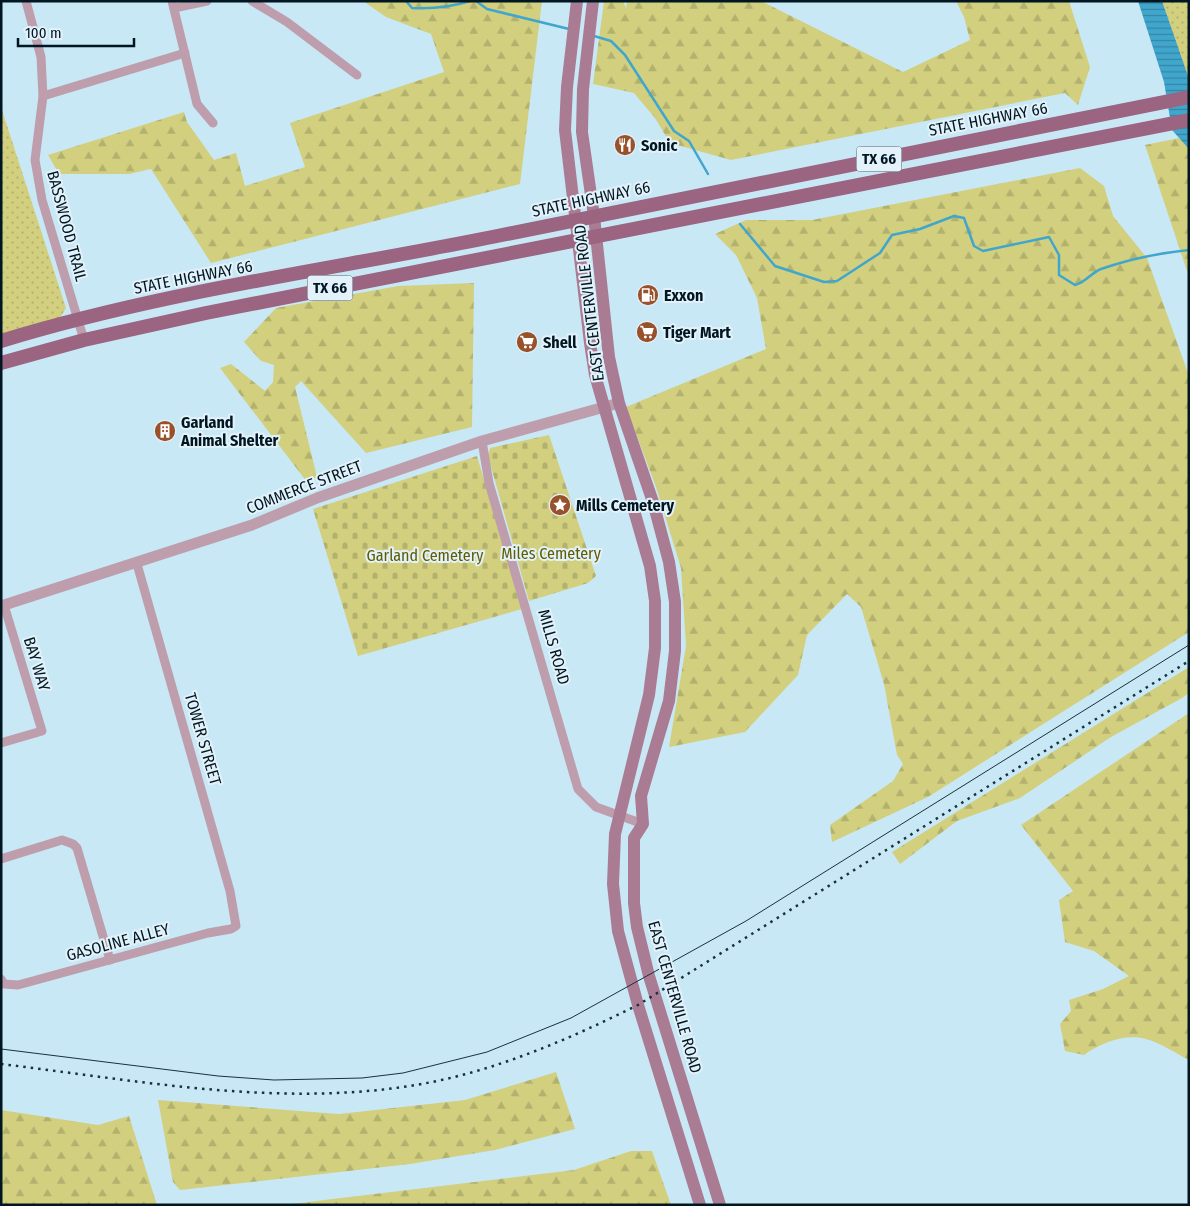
<svg xmlns="http://www.w3.org/2000/svg" width="1190" height="1206" font-family="'Fira Sans Condensed',sans-serif">
	<style>
		.forest { fill: url(#forest-firs) }
		.cemetery { fill: url(#cemetery-stones) }
		.park { fill: url(#park-dots) }
		.water { fill: url(#water-rules) }
		.lines { fill: none; stroke-linecap: round; stroke-linejoin: round }
		.stream { stroke: #40a6cc; stroke-width: 2.5 }
		.minor { stroke: #be9ead; stroke-width: 9 }
		.tertiary { stroke: #be9ead; stroke-width: 11 }
		.secondary { stroke: #aa7c94; stroke-width: 12 }
		.primary { stroke: #9b6481; stroke-width: 14 }
		.tram { stroke: #19313b; stroke-width: 1 }
		.rail { stroke: #19313b; stroke-width: 2.5; stroke-dasharray: 2.5 5; stroke-linecap: butt }
		.labels { text-anchor: middle; dominant-baseline: central; stroke-width: 4; stroke-linejoin: round; paint-order: stroke }
		.shield { fill: #e3f2fa; stroke: #445962; stroke-width: 1 }
		.shield-label { font-size: 15px; font-weight: bold; fill: #001721 }
		.street-label { font-size: 16px; fill: #001721; stroke: #e3f2fa }
		.poi-label { font-size: 16px; font-weight: bold; fill: #001721; stroke: #e3f2fa; text-anchor: start }
		.park-label { font-size: 16px; fill: #5e5b00; stroke: #e3f2fa }
	</style>
	<defs>
		<pattern id="forest-firs" width="22" height="20" patternUnits="userSpaceOnUse" patternTransform="scale(1.25)"><rect width="22" height="20" fill="#d2cf7f"/><path d="M5 1l3.5 6h-7zM16 11l3.5 6h-7z" fill="#b2b16d"/></pattern>
		<pattern id="cemetery-stones" width="16" height="16" patternUnits="userSpaceOnUse" patternTransform="scale(1.25)"><rect width="16" height="16" fill="#d2cf7f"/><path d="M2 7V4a2 2 0 0 1 4 0v3zM10 15v-3a2 2 0 0 1 4 0v3z" fill="#b2b16d"/></pattern>
		<pattern id="park-dots" width="8" height="8" patternUnits="userSpaceOnUse" patternTransform="scale(1.25)"><rect width="8" height="8" fill="#d2cf7f"/><path d="M2 2h.1M6 6h.1" fill="none" stroke="#b2b16d" stroke-width="1.8" stroke-linecap="round"/></pattern>
		<pattern id="water-rules" width="6" height="5" patternUnits="userSpaceOnUse" patternTransform="scale(1.25)"><rect width="6" height="5" fill="#40a6cc"/><path d="M0 2.5h6" fill="none" stroke="#3386a5"/></pattern>
	</defs>
	<rect width="100%" height="100%" fill="#c9e8f6"/>
	<g class="forest">
		<path d="M 363,1 L 542,1 L 520,184 L 211,263 L 151,169 L 129,174 L 59,174 L 48,155 L 184,112 L 187,122 L 214,160 L 236,153 L 245,186 L 305,167 L 290,123 L 444,72 L 431,34 L 386,17 Z"/>
		<path d="M 604,1 L 623,1 L 626,8 L 627,1 L 761,1 L 903,72 L 970,40 L 964,17 L 956,1 L 1069,1 L 1090,67 L 1078,105 L 1065,93 L 731,160 L 670,143 L 655,118 L 634,93 L 593,84 Z"/>
		<path d="M 1189,136 L 1189,277 L 1145,145 Z"/>
		<path d="M 1080,168 L 1104,186 L 1113,216 L 1147,258 L 1189,376 L 1189,632 L 928,797 L 832,842 L 830,825 L 893,781 L 903,764 L 897,755 L 884,684 L 861,607 L 847,594 L 807,635 L 798,675 L 745,732 L 669,747 L 686,646 L 681,568 L 656,487 L 626,407 L 766,349 L 757,298 L 736,255 L 715,234 L 746,220 L 812,220 Z"/>
		<path d="M 474,283 L 472,427 L 366,453 L 301,381 L 295,387 L 317,477 L 307,482 L 220,368 L 231,364 L 265,391 L 273,382 L 274,365 L 261,361 L 244,342 L 276,308 L 398,286 Z"/>
		<path d="M 1189,667 L 1189,693 L 1182,698 L 1111,737 L 1020,798 L 957,821 L 900,864 L 892,852 Z"/>
		<path d="M 1189,713 L 1189,1060 C 1175,1053 1161,1043 1146,1039 C 1126,1033 1100,1043 1084,1055 L 1065,1051 L 1060,1024 L 1071,1011 L 1069,1000 L 1103,989 L 1129,976 L 1094,951 L 1065,942 L 1059,900 L 1073,891 L 1021,825 Z"/>
		<path d="M 556,1072 L 575,1129 L 495,1150 L 410,1164 L 180,1190 L 173,1182 L 158,1100 L 339,1114 L 465,1100 Z"/>
		<path d="M 1,1110 L 98,1125 L 129,1116 L 157,1205 L 1,1205 Z"/>
		<path d="M 631,1151 L 652,1151 L 671,1205 L 283,1205 L 574,1170 Z"/>
	</g>
	<g class="cemetery">
		<path d="M 549,435 L 596,576 L 588,583 L 529,601 L 488,456 L 490,448 Z"/>
		<path d="M 477,456 L 522,609 L 358,656 L 313,509 Z"/>
	</g>
	<g class="park">
		<path d="M 1162,1 L 1189,1 L 1189,80 L 1186,75 Z"/>
		<path d="M 1,107 L 66,308 L 60,318 L 1,335 Z"/>
	</g>
	<path class="water" d="M 1138,1 L 1162,1 L 1189,79 L 1189,149 L 1172,130 L 1164,82 Z"/>
	<g class="lines">
		<g class="stream">
			<path d="M 406,1 L 412,8 C 432,9 451,7 470,1"/>
			<path d="M 476,1 L 487,9 L 569,29"/>
			<path d="M 594,36 L 611,41 L 625,55 L 674,131 L 689,141 L 708,174"/>
			<path d="M 740,224 L 775,266 L 824,282 L 837,281 L 880,253 L 892,235 L 920,229 L 954,216 L 964,218 L 974,246 L 983,251 L 1049,237 L 1059,255 L 1059,275 L 1075,285 C 1086,282 1091,273 1101,269 C 1130,259 1159,253 1189,250"/>
		</g>
		<g class="minor">
			<path d="M 26,1 L 41,57 L 43,96 L 35,160 L 42,200 L 84,340"/>
			<path d="M 172,1 L 197,104 L 213,123"/>
			<path d="M 252,1 L 287,22 L 357,75"/>
			<path d="M 174,8 L 207,1"/>
			<path d="M 43,96 L 185,53"/>
			<path d="M 482,441 L 489,483 L 578,789 L 596,807 L 643,824"/>
			<path d="M 1,743 L 42,731 L 4,605"/>
			<path d="M 1,859 L 62,840 L 73,844 L 77,848 L 110,960"/>
			<path d="M 1,979 L 4,984 L 18,985 L 208,933 L 231,929 L 236,926 L 230,891 L 137,564"/>
		</g>
		<path class="tertiary" d="M 1,606 L 252,525 L 317,498 L 482,441 L 619,403"/>
		<g class="secondary">
			<path d="M 577,1 L 567,87 L 565,130 L 590,343 L 595,375 L 650,566 L 655,601 L 655,648 L 649,695 L 615,834 L 613,884 L 618,931 L 638,1005 L 700,1205"/>
			<path d="M 593,1 L 583,89 L 582,132 L 594,216 L 609,357 L 619,403 L 653,502 L 669,562 L 675,602 L 675,651 L 669,701 L 641,796 L 643,824 L 634,838 L 634,903 L 637,927 L 649,976 L 720,1205"/>
		</g>
		<g class="primary">
			<path d="M 1,341 C 164,291 335,269 502,235 C 731,189 960,143 1189,97"/>
			<path d="M 1,363 L 84,340 L 206,313 L 1189,120"/>
		</g>
		<path class="tram" d="M 1,1049 L 218,1076 L 274,1080 L 362,1078 L 403,1073 L 487,1052 L 571,1018 L 746,921 L 1189,645"/>
		<path class="rail" d="M 1,1064 C 134,1080 269,1106 403,1087 C 487,1075 563,1042 638,1005 L 1189,661"/>
	</g>
	<defs>
		<g id="restaurant-disc" transform="scale(1.125)"><circle r="9.5" fill="#99512b" stroke="#e3f2fa"/><path d="M-5-6h1v4h1v-4h1v4h1v-4h1v5L-1.5 .5V6h-2V.5L-5-1ZM5-6V6H3V1.5H1.5Q1.5-4 5-6Z" fill="#fff"/></g>
		<g id="fuel-disc" transform="scale(1.125)"><circle r="9.5" fill="#99512b" stroke="#e3f2fa"/><path d="M-5.5-6h7V0h2V4h1.3V-2.5L3-4.5l.8-.8L6-3V5H2.5V1h-1V6h-7ZM-4.2-4.7v3.2H.2V-4.7Z" fill="#fff"/></g>
		<g id="supermarket-disc" transform="scale(1.125)"><circle r="9.5" fill="#99512b" stroke="#e3f2fa"/><path d="M-6-5.5h2.5l.6 2H6L4.5 2H-2.5L-4.4-4H-6ZM-1.5 3.2a1.3 1.3 0 1 0 .1 0ZM3 3.2a1.3 1.3 0 1 0 .1 0Z" fill="#fff"/></g>
		<g id="building-disc" transform="scale(1.125)"><circle r="9.5" fill="#99512b" stroke="#e3f2fa"/><path d="M-4-6H4V6H1V3H-1V6H-4ZM-2.5-4.3h1.7v1.8h-1.7ZM.8-4.3h1.7v1.8H.8ZM-2.5-1h1.7V.8h-1.7ZM.8-1h1.7V.8H.8Z" fill="#fff"/></g>
		<g id="sight-disc" transform="scale(1.125)"><circle r="9.5" fill="#99512b" stroke="#e3f2fa"/><path d="M0-6L1.8-2.2L6-1.7L2.9 1.2L3.7 5.4L0 3.3L-3.7 5.4L-2.9 1.2L-6-1.7L-1.8-2.2Z" fill="#fff"/></g>
	</defs>
	<g fill-rule="evenodd">
		<use href="#restaurant-disc" x="625" y="145"/>
		<use href="#fuel-disc" x="648" y="295"/>
		<use href="#supermarket-disc" x="647" y="332"/>
		<use href="#supermarket-disc" x="527" y="342"/>
		<use href="#building-disc" x="165" y="431"/>
		<use href="#sight-disc" x="560" y="505"/>
	</g>
	<g class="labels">
		<g class="shield">
			<rect x="856.5" y="146.5" width="45" height="25" rx="4"/>
			<rect x="307.5" y="275.5" width="45" height="25" rx="4"/>
		</g>
		<g class="shield-label">
			<text x="879" y="159">TX 66</text>
			<text x="330" y="288">TX 66</text>
		</g>
		<g class="street-label">
			<text transform="translate(988 119) rotate(-11)">STATE HIGHWAY 66</text>
			<text transform="translate(591 199) rotate(-12)">STATE HIGHWAY 66</text>
			<text transform="translate(67 226) rotate(75)">BASSWOOD TRAIL</text>
			<text transform="translate(193 277) rotate(-11)">STATE HIGHWAY 66</text>
			<text transform="translate(589 303) rotate(-97)">EAST CENTERVILLE ROAD</text>
			<text transform="translate(304 487) rotate(-21)">COMMERCE STREET</text>
			<text transform="translate(554 647) rotate(74)">MILLS ROAD</text>
			<text transform="translate(37 664) rotate(73)">BAY WAY</text>
			<text transform="translate(203 739) rotate(74)">TOWER STREET</text>
			<text transform="translate(118 942) rotate(-15)">GASOLINE ALLEY</text>
			<text transform="translate(675 997) rotate(74)">EAST CENTERVILLE ROAD</text>
		</g>
		<g class="poi-label">
			<text x="641" y="145">Sonic</text>
			<text x="664" y="295">Exxon</text>
			<text x="663" y="332">Tiger Mart</text>
			<text x="543" y="342">Shell</text>
			<text x="181" y="422">Garland<tspan x="181" dy="18">Animal Shelter</tspan></text>
			<text x="576" y="505">Mills Cemetery</text>
		</g>
		<g class="park-label">
			<text x="551" y="553">Miles Cemetery</text>
			<text x="425" y="555">Garland Cemetery</text>
		</g>
	</g>
	<rect width="1190" height="1206" fill="none" stroke="#001721" stroke-width="5"/>
	<path d="M18 38v8h116v-8" fill="none" stroke="#001721" stroke-width="2.5"/>
	<text x="25" y="38" font-size="15" fill="#001721" stroke="#e3f2fa" stroke-width="4" paint-order="stroke">100 m</text>
</svg>
